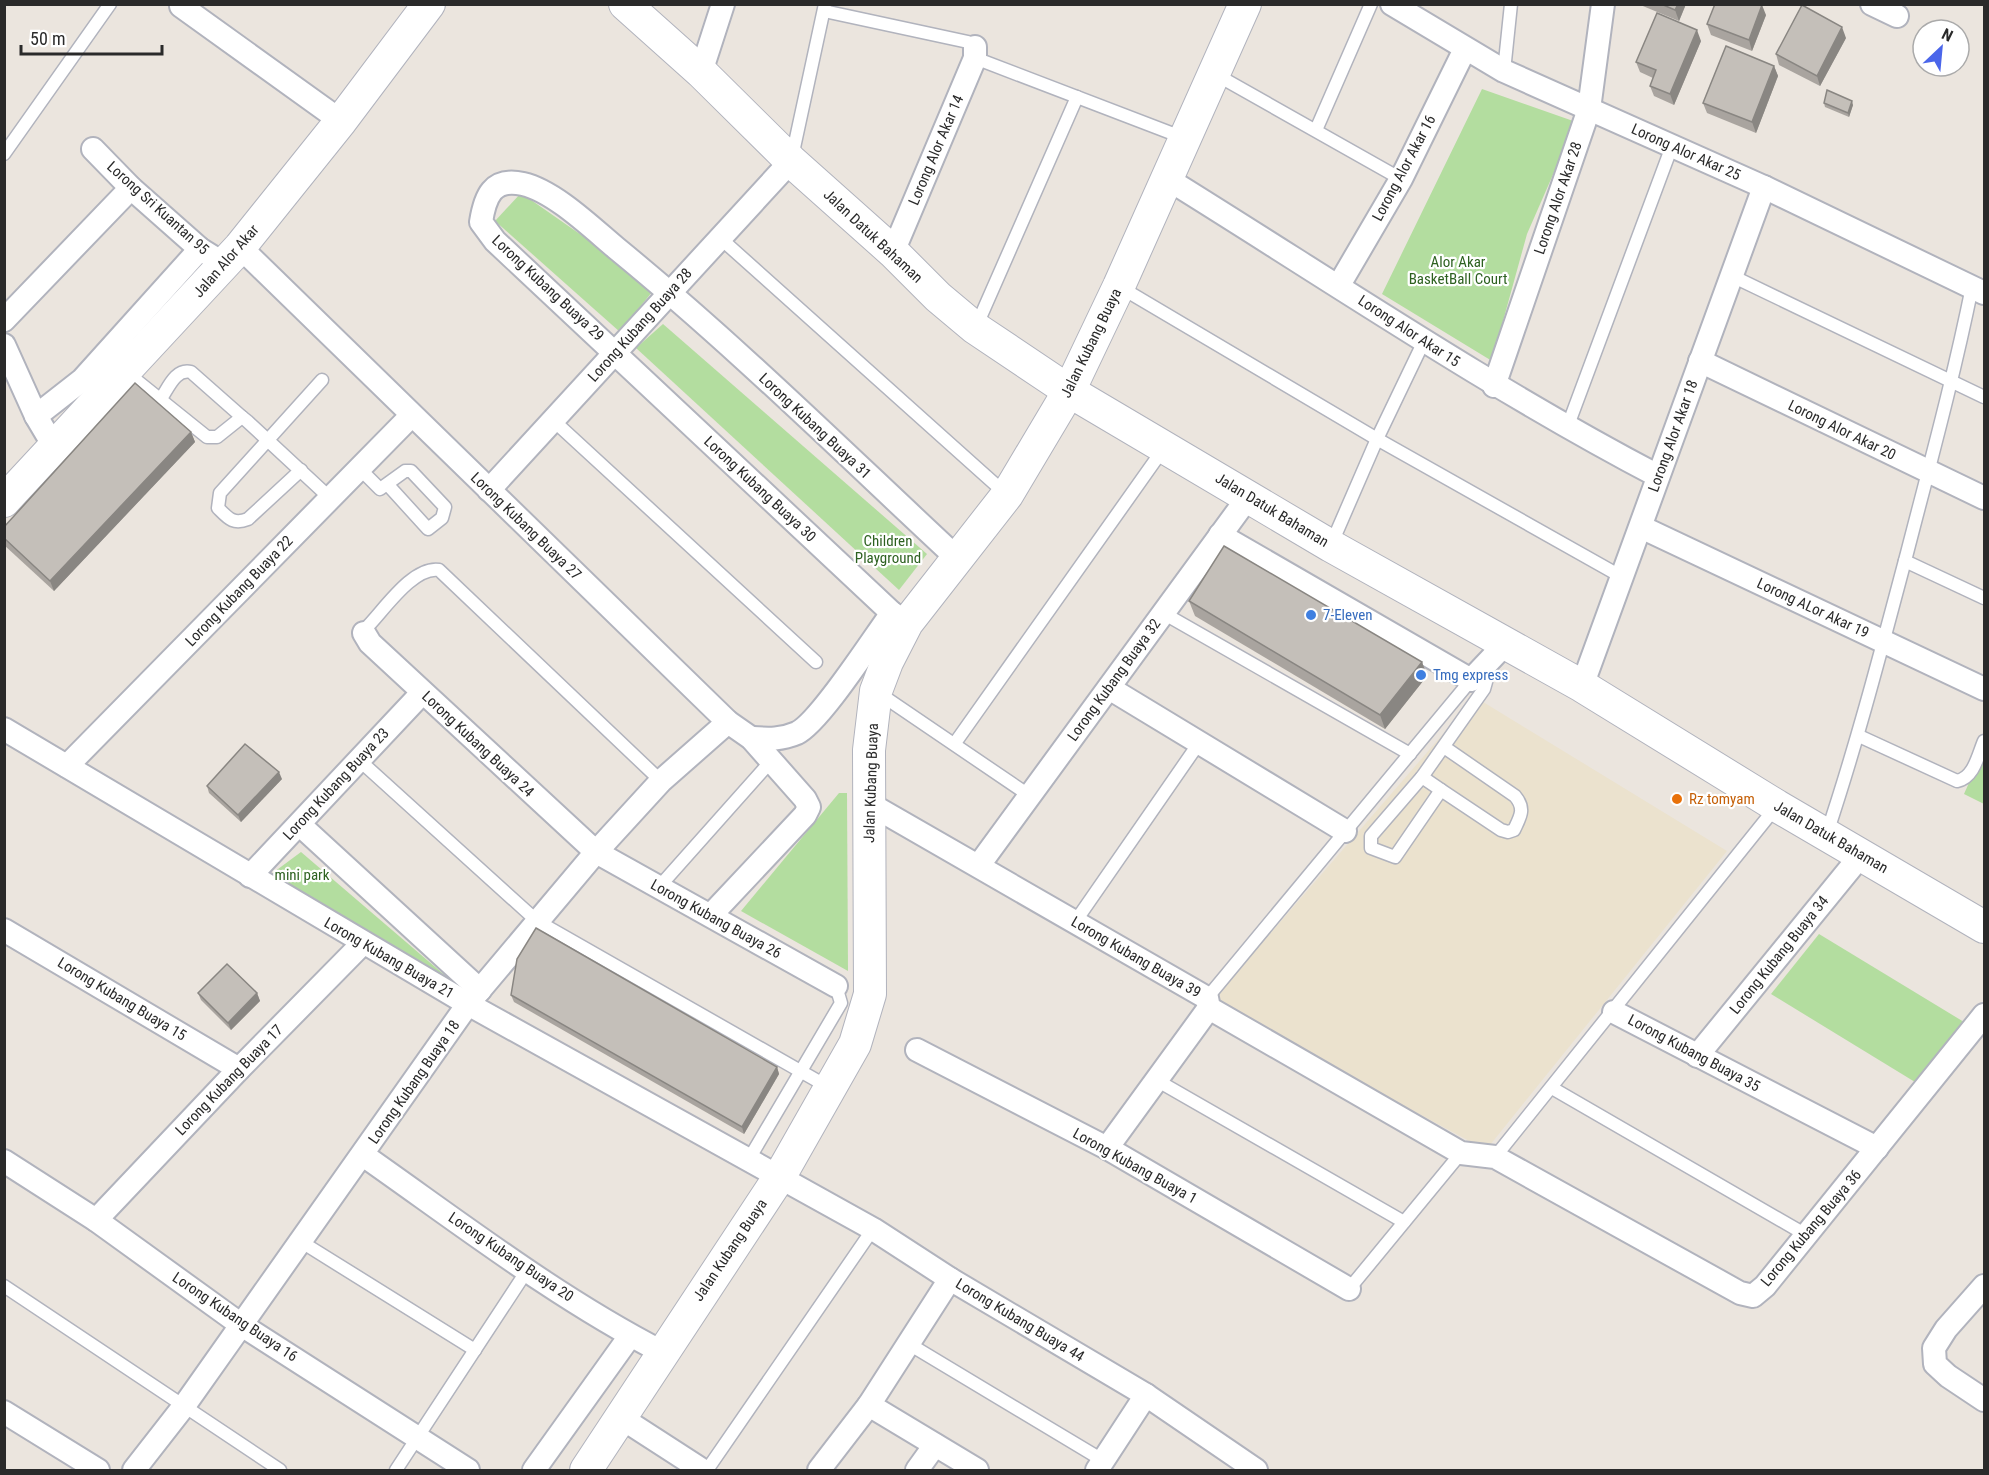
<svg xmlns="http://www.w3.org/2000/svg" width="1989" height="1475" font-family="'Roboto Condensed',sans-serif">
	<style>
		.education { fill: #ebe2ce }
		.green { fill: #b3dd9f }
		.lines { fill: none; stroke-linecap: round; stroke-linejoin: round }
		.lane-casing { stroke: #b1b3bd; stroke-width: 15 }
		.street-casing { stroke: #b1b3bd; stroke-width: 26 }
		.secondary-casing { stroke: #b1b3bd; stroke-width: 34 }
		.lane { stroke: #fff; stroke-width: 12 }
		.street { stroke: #fff; stroke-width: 22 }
		.secondary { stroke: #fff; stroke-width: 32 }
		.wall { fill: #a9a49f }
		.shaded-wall { fill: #898682 }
		.building { fill: #c4bfb9; stroke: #898682; stroke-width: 1.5 }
		.shop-dot { fill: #3f7fe0; stroke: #fff; stroke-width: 2 }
		.food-dot { fill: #e8710a; stroke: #fff; stroke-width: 2 }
		.labels { text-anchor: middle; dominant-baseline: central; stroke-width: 4.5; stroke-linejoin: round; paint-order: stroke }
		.street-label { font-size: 15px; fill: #2a2a2a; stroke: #fff }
		.park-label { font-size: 15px; fill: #2d6120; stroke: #fff }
		.shop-label { font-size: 15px; fill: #366cbe; stroke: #fff; text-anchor: start }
		.food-label { font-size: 15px; fill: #c56008; stroke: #fff; text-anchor: start }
	</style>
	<rect width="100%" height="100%" fill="#ebe5de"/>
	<path class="education" d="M 1475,697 L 1727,851 L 1486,1150 L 1211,1002 Z"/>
	<g class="green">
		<path d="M 1482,89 L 1576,122 L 1527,234 L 1492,361 L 1382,294 Z"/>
		<path d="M 521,193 L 656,287 L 620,332 L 495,221 Z"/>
		<path d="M 663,324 L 927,554 L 899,590 L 636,348 Z"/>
		<path d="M 1984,749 L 1984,804 L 1964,794 Z"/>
		<path d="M 839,793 L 847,793 L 848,971 L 741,911 Z"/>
		<path d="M 301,852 L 455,984 L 270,875 Z"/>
		<path d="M 1819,934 L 1964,1022 L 1915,1082 L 1771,994 Z"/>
	</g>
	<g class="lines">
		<g class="lane-casing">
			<g id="lane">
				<path d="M 824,11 L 968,42 L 975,47"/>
				<path d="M 975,58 L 1184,138"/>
				<path d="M 1504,71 L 1511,4"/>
				<path d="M 1215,74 L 1401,179"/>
				<path d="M 1316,130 L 1371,4"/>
				<path d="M 4,154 L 110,4"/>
				<path d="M 792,157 L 825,4"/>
				<path d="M 719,237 L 1006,494"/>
				<path d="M 1732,276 L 1984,397"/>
				<path d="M 1120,287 L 1377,439 L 1622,577"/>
				<path d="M 976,327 L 1077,97"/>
				<path d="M 126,372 L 207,437 L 217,437 L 242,417 L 247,421 L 330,498"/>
				<path d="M 160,400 C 168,389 175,368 191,372 L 242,417"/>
				<path d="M 554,421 L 816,662"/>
				<path d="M 1567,428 L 1672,146"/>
				<path d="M 359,468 L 380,489 L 405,471 L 411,471 L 445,507 L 442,518 L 428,529 L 388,485"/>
				<path d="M 301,470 L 248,519 C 233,525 228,518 218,508 L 220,493 L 322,380"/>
				<path d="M 1331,545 L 1377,439 L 1424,341"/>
				<path d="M 1905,561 L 1984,598"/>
				<path d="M 1163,613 L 1410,754"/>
				<path d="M 364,633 L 369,625 C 386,607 414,566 439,570 L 661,781"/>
				<path d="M 877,692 L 1030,796"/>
				<path d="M 1859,736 L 1957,781 C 1974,778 1978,755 1984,741"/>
				<path d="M 955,743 L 1164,448"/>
				<path d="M 1444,747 L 1515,796 C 1526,809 1520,817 1514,830 L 1508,832 L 1501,830 L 1441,790 L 1395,857 L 1371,848 L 1371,836 L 1422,777 L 1484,689 L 1486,682 L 1480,670"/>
				<path d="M 358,759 L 537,921 L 830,1088"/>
				<path d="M 1422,777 L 1441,790"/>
				<path d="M 1827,833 C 1858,740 1882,647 1907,553 C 1930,464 1954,376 1972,287"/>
				<path d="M 659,887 L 772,760"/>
				<path d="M 1075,922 L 1199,743"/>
				<path d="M 1207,998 L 1471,680"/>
				<path d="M 1158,1081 L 1404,1222"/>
				<path d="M 1552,1088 L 1808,1236"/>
				<path d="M 1495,1157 L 1776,807"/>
				<path d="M 749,1159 L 841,1003 L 836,986"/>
				<path d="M 300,1241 L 475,1350"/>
				<path d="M 4,1286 L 280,1470"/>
				<path d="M 1349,1289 L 1461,1153"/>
				<path d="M 909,1344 L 1104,1461"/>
				<path d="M 396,1470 L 528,1269"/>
				<path d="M 707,1470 L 873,1229"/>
			</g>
		</g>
		<g class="street-casing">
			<g id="street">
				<path d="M 1392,4 L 1504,71 L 1764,187 L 1984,293"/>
				<path d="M 1872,4 L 1897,16"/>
				<path d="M 181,6 L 341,121"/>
				<path d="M 701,72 L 723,4"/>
				<path d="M 93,149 L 131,188 L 200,249 L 213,257"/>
				<path d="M 1166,178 C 1329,279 1488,387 1658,476"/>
				<path d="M 240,247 L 728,722 L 751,738 L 805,799 L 809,807 L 805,815 L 711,915"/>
				<path d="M 893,252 L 975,58 L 975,47"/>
				<path d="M 1339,285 L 1401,179 L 1465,49"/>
				<path d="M 4,320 L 131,188"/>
				<path d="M 4,345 L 36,416 L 55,448"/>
				<path d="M 1700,361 L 1984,498"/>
				<path d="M 1494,386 L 1589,109 L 1603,4"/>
				<path d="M 36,416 L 82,380 L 200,249"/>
				<path d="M 489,490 L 791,161"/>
				<path d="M 1641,527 L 1984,689"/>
				<path d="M 1220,535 L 1471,680 L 1507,642"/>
				<path d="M 907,623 L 892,613 L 495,241 L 481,222 C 485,197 492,177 523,184 C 554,191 592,228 616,248 C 736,346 846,455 959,560"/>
				<path d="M 364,633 L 370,643 L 596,852 L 836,986"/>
				<path d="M 1582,686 L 1764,187"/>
				<path d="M 1109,688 L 1345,831"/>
				<path d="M 4,729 L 468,1004 L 873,1229 L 950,1279 L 1146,1395 L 1256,1470"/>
				<path d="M 751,738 C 768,739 781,740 797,733 C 820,722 874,637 892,613"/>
				<path d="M 67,766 L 411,416"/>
				<path d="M 868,803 L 1207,998 L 1209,1008 L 1461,1153 L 1495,1157 L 1740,1293 L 1753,1296 L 1765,1286 L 1984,1015"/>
				<path d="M 300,825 L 480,990"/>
				<path d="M 979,865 L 1249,496"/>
				<path d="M 250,876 L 422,693"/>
				<path d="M 4,930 L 239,1069"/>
				<path d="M 1614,1012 L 1877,1148"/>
				<path d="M 917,1050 L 1107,1148 L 1349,1289"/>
				<path d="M 1697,1056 L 1862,854"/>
				<path d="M 1107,1148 L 1209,1008"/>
				<path d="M 363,1155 C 460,1223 557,1298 662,1352"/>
				<path d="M 4,1161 L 96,1220 L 240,1324 L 468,1470"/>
				<path d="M 96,1220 L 239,1069 L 363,943"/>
				<path d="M 1984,1286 L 1946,1329 L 1934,1348 L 1935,1364 L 1948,1376 L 1984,1400"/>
				<path d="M 869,1405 L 977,1470"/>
				<path d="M 4,1412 L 98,1470"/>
				<path d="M 620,1417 L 702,1470"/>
				<path d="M 134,1470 L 184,1406 L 468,1004 L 596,852 L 661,781 L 728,722"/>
				<path d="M 534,1470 L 630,1336"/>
				<path d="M 819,1470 L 869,1405 L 950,1279"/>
				<path d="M 917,1470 L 935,1445"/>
				<path d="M 1097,1470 L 1146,1395"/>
			</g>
		</g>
		<g class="secondary-casing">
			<g id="secondary">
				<path d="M 625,4 L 701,72 L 791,161 L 893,252 L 938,297 L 975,328 L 1069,391 L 1331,546 L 1582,686 L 1777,806 L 1984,927"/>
				<path d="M 4,501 L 240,247 L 341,121 L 429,4"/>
				<path d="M 586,1470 L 780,1176 L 855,1044 L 870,994 L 869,750 L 876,691 L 887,662 L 907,623 L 1007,495 L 1069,391 L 1119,286 L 1245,4"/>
			</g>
		</g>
		<use href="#lane" class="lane"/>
		<use href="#street" class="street"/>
		<use href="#secondary" class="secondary"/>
	</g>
	<g class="wall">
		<path d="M 1638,4 L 1686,4 L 1679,21 Z"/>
		<path d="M 1766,15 L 1752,51 L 1711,35 L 1707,24 Z"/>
		<path d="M 1846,38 L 1820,86 L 1779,65 L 1776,54 Z"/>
		<path d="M 1701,41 L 1674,105 L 1654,96 L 1650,86 L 1653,78 L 1640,72 L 1636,62 Z"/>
		<path d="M 1774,66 L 1778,76 L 1756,133 L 1707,113 L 1703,103 Z"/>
		<path d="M 1824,103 L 1853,105 L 1849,117 L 1825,107 Z"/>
		<path d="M 191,432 L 195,442 L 54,591 L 4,545 L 4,527 Z"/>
		<path d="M 1189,601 L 1422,662 L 1427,676 L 1385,729 L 1195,616 Z"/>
		<path d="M 282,779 L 241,822 L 209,793 L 207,786 Z"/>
		<path d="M 198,993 L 257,993 L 260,1001 L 231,1030 L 201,1000 Z"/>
		<path d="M 511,995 L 777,1067 L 779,1074 L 744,1134 L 514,1002 Z"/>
	</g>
	<g class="shaded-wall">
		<path d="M 1678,4 L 1686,4 L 1679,21 L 1675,10 Z"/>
		<path d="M 1762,5 L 1766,15 L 1752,51 L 1749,40 Z"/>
		<path d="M 1842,27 L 1846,38 L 1820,86 L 1817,76 Z"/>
		<path d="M 1697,30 L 1701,41 L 1674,105 L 1670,94 Z"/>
		<path d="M 1774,66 L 1778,76 L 1756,133 L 1752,122 Z"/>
		<path d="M 1852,101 L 1853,105 L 1849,117 L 1848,113 Z"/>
		<path d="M 191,432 L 195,442 L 54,591 L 50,581 Z"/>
		<path d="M 1422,662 L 1427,676 L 1385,729 L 1380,715 Z"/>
		<path d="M 279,772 L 282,779 L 241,822 L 238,815 Z"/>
		<path d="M 257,993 L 260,1001 L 231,1030 L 228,1023 Z"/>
		<path d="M 777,1067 L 779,1074 L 744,1134 L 742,1127 Z"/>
	</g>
	<g class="building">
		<path d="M 1661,4 L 1678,4 L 1675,10 Z"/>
		<path d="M 1715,4 L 1762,5 L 1749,40 L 1707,24 Z"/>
		<path d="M 1802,5 L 1842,27 L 1817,76 L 1776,54 Z"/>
		<path d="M 1657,13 L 1697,30 L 1670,94 L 1650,86 L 1656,70 L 1636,62 Z"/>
		<path d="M 1726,46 L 1774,66 L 1752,122 L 1703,103 Z"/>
		<path d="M 1827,90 L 1852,101 L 1848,113 L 1824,103 Z"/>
		<path d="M 135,383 L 191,432 L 50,581 L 4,538 L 4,527 Z"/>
		<path d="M 1224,546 L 1422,662 L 1380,715 L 1189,601 Z"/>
		<path d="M 245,744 L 279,772 L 238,815 L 207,786 Z"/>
		<path d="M 536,928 L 777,1067 L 742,1127 L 511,995 L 517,959 Z"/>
		<path d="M 227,964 L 257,993 L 228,1023 L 198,993 Z"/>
	</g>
	<g class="shop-dot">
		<circle cx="1311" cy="615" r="6"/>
		<circle cx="1421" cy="675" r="6"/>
	</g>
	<circle class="food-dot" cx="1677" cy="799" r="6"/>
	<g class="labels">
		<g class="street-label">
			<text transform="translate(936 150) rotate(-67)">Lorong Alor Akar 14</text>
			<text transform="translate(1686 152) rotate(24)">Lorong Alor Akar 25</text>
			<text transform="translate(1404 168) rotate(-62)">Lorong Alor Akar 16</text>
			<text transform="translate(1558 198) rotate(-71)">Lorong Alor Akar 28</text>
			<text transform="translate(158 208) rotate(42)">Lorong Sri Kuantan 95</text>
			<text transform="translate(873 236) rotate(43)">Jalan Datuk Bahaman</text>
			<text transform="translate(226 261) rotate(-49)">Jalan Alor Akar</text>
			<text transform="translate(548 288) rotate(43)">Lorong Kubang Buaya 29</text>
			<text transform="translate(640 325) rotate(-48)">Lorong Kubang Buaya 28</text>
			<text transform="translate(1409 331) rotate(33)">Lorong Alor Akar 15</text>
			<text transform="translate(1091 343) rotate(-64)">Jalan Kubang Buaya</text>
			<text transform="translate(815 426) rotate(43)">Lorong Kubang Buaya 31</text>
			<text transform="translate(1842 430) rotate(26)">Lorong Alor Akar 20</text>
			<text transform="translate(1673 436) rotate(-70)">Lorong Alor Akar 18</text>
			<text transform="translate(760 489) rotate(43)">Lorong Kubang Buaya 30</text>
			<text transform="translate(1272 510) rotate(31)">Jalan Datuk Bahaman</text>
			<text transform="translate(526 526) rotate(44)">Lorong Kubang Buaya 27</text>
			<text transform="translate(239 591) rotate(-46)">Lorong Kubang Buaya 22</text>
			<text transform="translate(1813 608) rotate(25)">Lorong ALor Akar 19</text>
			<text transform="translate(1114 680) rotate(-54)">Lorong Kubang Buaya 32</text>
			<text transform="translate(478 744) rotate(43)">Lorong Kubang Buaya 24</text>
			<text transform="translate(871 783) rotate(-88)">Jalan Kubang Buaya</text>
			<text transform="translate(336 784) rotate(-47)">Lorong Kubang Buaya 23</text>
			<text transform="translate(1831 837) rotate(30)">Jalan Datuk Bahaman</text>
			<text transform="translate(716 919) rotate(29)">Lorong Kubang Buaya 26</text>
			<text transform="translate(1779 955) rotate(-51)">Lorong Kubang Buaya 34</text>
			<text transform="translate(1136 957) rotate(30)">Lorong Kubang Buaya 39</text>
			<text transform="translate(389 958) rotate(30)">Lorong Kubang Buaya 21</text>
			<text transform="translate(122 999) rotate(31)">Lorong Kubang Buaya 15</text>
			<text transform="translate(1694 1053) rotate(28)">Lorong Kubang Buaya 35</text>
			<text transform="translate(229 1080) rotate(-46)">Lorong Kubang Buaya 17</text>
			<text transform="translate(414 1082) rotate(-55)">Lorong Kubang Buaya 18</text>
			<text transform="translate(1135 1166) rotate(29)">Lorong Kubang Buaya 1</text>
			<text transform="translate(1811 1228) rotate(-50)">Lorong Kubang Buaya 36</text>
			<text transform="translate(730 1250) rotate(-56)">Jalan Kubang Buaya</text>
			<text transform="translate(511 1257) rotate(34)">Lorong Kubang Buaya 20</text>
			<text transform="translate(235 1317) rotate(34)">Lorong Kubang Buaya 16</text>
			<text transform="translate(1020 1320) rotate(31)">Lorong Kubang Buaya 44</text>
		</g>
		<g class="park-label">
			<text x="1458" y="262">Alor Akar<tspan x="1458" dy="17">BasketBall Court</tspan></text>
			<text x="888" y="541">Children<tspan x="888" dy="17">Playground</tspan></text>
			<text x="302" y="875">mini park</text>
		</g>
		<g class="shop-label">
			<text x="1323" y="615">7-Eleven</text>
			<text x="1433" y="675">Tmg express</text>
		</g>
		<g class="food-label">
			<text x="1689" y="799">Rz tomyam</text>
		</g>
	</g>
	<rect width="1989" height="1475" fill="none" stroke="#2a2a2a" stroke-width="12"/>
	<g transform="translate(1941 48) rotate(26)"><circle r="28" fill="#ffffff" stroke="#aaaaaa" stroke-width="1.5"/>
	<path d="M0-4.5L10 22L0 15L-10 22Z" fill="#4b66ea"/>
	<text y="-9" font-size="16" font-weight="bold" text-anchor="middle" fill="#2a2a2a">N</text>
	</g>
	<path d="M21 45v9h141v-9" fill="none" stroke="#2a2a2a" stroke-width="3"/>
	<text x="30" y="45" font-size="18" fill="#2a2a2a" stroke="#ffffff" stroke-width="4.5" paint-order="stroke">50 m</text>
</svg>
